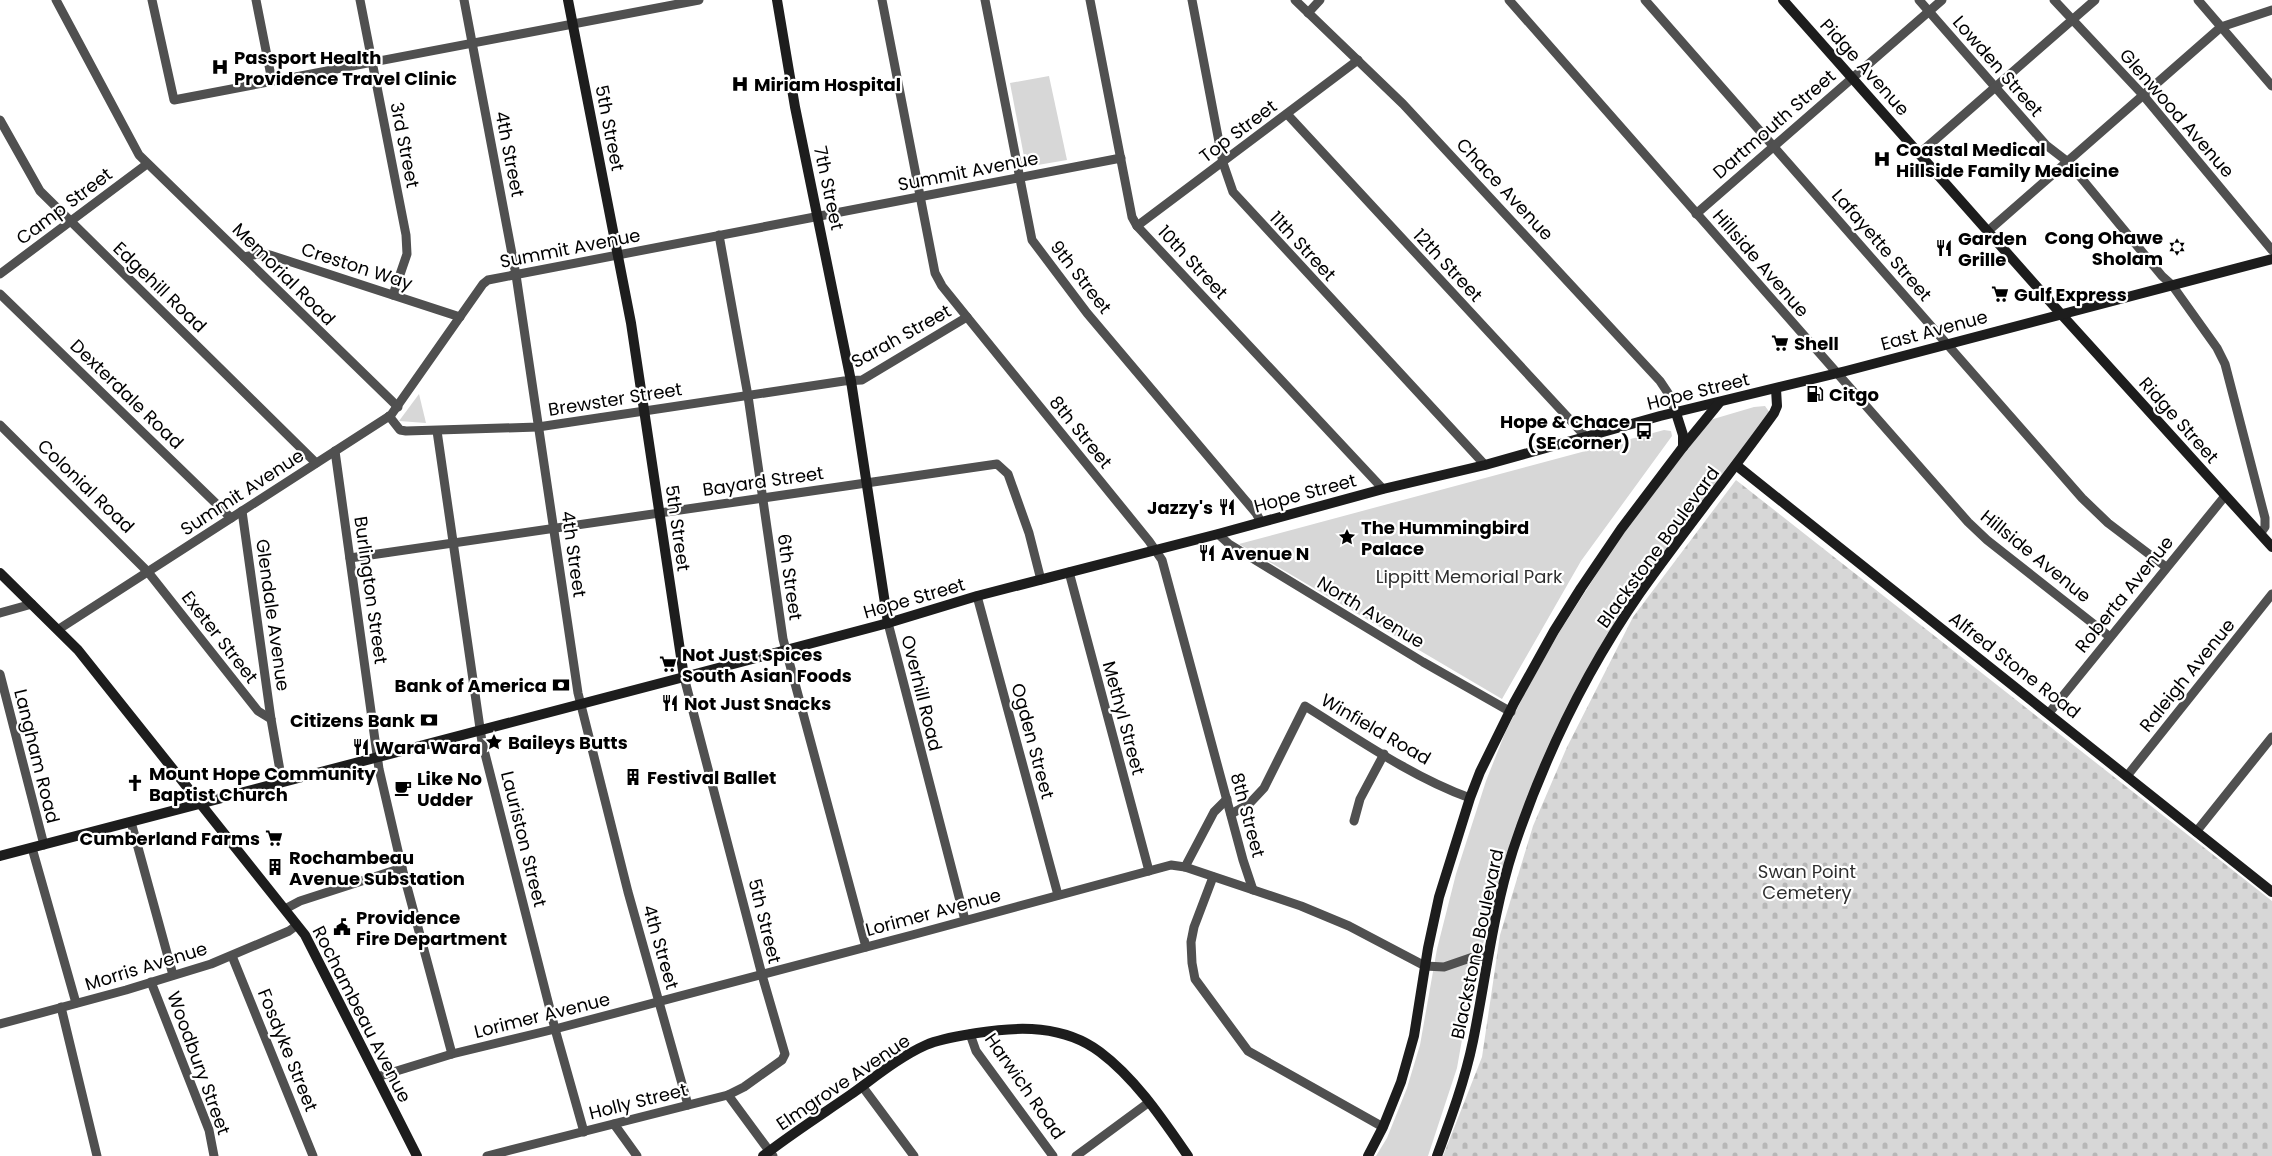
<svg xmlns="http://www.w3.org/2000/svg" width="2272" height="1156" font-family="Poppins,sans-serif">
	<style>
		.cemetery { fill: url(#cemetery-stones) }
		.park { fill: #d7d7d7 }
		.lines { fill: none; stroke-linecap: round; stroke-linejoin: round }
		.street { stroke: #505050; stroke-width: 9 }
		.secondary { stroke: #1d1d1d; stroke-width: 10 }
		.labels { text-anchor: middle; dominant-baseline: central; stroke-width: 4.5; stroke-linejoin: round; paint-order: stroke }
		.poi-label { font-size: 18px; font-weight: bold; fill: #000; stroke: #fff; text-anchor: start }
		.street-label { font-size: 18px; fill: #000; stroke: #fff }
		.park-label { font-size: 18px; fill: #2e2e2e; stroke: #fff }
	</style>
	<defs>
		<pattern id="cemetery-stones" width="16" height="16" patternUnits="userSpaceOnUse" patternTransform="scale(1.25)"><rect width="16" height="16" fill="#d7d7d7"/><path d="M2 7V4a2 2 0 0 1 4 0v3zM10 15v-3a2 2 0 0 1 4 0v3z" fill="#b7b7b7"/></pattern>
	</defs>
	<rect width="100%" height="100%" fill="#fff"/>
	<path class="cemetery" d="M 1736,480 L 2272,901 L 2272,1156 L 1443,1156 L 1482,1057 L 1500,935 L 1533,826 L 1567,747 L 1633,617 Z"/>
	<g class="park">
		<path d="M 1049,76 L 1067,160 L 1026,167 L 1010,83 Z"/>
		<path d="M 419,394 L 426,423 L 399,421 Z"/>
		<path d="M 1765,406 L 1770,413 L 1657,560 L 1620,613 L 1594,661 L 1508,855 L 1472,983 L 1457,1068 L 1428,1156 L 1376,1156 L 1387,1138 L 1407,1088 L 1420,1045 L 1437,949 L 1456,874 L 1486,781 L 1505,733 L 1527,689 L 1560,631 L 1621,536 L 1710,420 L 1754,407 Z"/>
		<path d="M 1664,430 L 1671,431 L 1672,436 L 1581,561 L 1502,699 L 1239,544 Z"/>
	</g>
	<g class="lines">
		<g class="street">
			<path d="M 56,0 L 139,155 L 398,407"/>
			<path d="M 152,0 L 174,100 L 699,0"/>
			<path d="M 256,0 L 272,81"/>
			<path d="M 360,0 L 406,235 L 407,254 L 393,295"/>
			<path d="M 464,0 L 516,275 L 578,693 L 628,892 L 688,1105"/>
			<path d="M 882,0 L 935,273 L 942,286 L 967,317 L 1149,541 L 1162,560 L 1243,860 L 1253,890"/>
			<path d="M 985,0 L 1032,240 L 1087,313 L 1256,513 L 1261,522"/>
			<path d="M 1090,0 L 1132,217 L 1137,226 L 1383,489"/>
			<path d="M 1192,0 L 1223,163 L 1233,192 L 1485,465"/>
			<path d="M 1295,0 L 1403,104 L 1660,381 L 1668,393 L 1676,413"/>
			<path d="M 1509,0 L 1968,522 L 1987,540 L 2110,637"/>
			<path d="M 1645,0 L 2082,498 L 2108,523 L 2166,567"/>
			<path d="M 1919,0 L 2046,145 L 2068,162 L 2162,276 L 2172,285 L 2217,348 L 2225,364 L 2265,518 L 2265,527 L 2260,534"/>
			<path d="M 2054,0 L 2143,95 L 2272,250"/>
			<path d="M 2198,0 L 2272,86"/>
			<path d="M 1308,13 L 1320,0"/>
			<path d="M 1287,114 L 1586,437"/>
			<path d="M 0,120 L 40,191 L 316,463"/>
			<path d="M 1920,153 L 2095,0"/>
			<path d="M 1696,214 L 1942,0"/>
			<path d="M 1137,226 L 1358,60"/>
			<path d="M 1988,231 L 2221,27 L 2272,10"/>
			<path d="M 719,235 L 748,396 L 783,639 L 866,947"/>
			<path d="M 244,257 L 263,253 L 270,255 L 460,317"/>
			<path d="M 0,274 L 147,164"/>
			<path d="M 0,294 L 231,518"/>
			<path d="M 389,416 L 400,430 L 406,431 L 538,427 L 844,381 L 862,380 L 967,317"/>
			<path d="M 0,425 L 148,572 L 258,711 L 271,719"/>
			<path d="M 437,431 L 482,742 L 555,1029 L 584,1132"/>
			<path d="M 335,451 L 379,769 L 402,868 L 452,1054"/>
			<path d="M 242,511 L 271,719 L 282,782"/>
			<path d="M 1218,534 L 1229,544 L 1423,662 L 1511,712"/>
			<path d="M 350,558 L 997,464 L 1008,474 L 1029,533 L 1041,580"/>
			<path d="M 1069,572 L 1149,871"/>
			<path d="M 977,596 L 1058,895"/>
			<path d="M 0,613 L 32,604"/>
			<path d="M 888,623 L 965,920"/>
			<path d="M 59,629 L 391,415 L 483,284 L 488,280 L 1121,158"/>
			<path d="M 0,674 L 44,845"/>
			<path d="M 2049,713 L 2225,496"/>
			<path d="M 2127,776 L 2272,594"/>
			<path d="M 1231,814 L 1249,804 L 1264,788 L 1305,706 C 1358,739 1412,777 1470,798"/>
			<path d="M 1354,821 L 1360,799 L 1384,754"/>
			<path d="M 131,822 L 173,975"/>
			<path d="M 2196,832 L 2272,737"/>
			<path d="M 32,848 L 76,1003"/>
			<path d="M 1185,867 L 1214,812 L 1227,799"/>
			<path d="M 1213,877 L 1194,927 L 1191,942 L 1192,963 L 1195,979 L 1248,1051 L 1383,1127"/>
			<path d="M 285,909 L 300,901 L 402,868"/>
			<path d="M 232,956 L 313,1156"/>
			<path d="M 151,982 L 209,1130 L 214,1156"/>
			<path d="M 61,1007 L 97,1156"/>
			<path d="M 0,1024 L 126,990 L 211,964 L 289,931 L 297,925"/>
			<path d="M 970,1034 L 976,1051 L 1053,1156"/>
			<path d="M 377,1077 L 452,1054 L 555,1029 L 912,935 L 1171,865 L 1185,867 L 1301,906 L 1349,926 L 1425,966 L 1444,967 L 1473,957 L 1487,956"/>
			<path d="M 862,1086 L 914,1156"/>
			<path d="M 728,1095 L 773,1156"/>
			<path d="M 614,1124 L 637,1156"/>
			<path d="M 487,1156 L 728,1095 L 744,1087 L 782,1060 L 785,1054 L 762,975 L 684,677"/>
			<path d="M 1076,1156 L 1148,1103"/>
		</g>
		<g class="secondary">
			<path d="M 568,0 L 631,323 L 684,677"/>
			<path d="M 777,0 L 795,107 L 851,381 L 888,623"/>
			<path d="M 1783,0 L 2061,314 L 2272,547"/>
			<path d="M 1676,413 L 1683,435 L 1683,447"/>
			<path d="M 1736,465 L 2272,892"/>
			<path d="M 0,573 L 78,650 L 305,935 L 417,1156"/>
			<path d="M 0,856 L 684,677 L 888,623 L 977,596 L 1218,534 L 1383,489 L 1485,465 L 1660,416 L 1846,371 L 2272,259"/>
			<path d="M 763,1156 C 791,1134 821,1115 850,1095 C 874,1078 899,1057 926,1045 C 942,1038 959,1036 977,1033 C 1019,1026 1064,1025 1100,1052 C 1136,1079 1163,1120 1188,1156"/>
			<path d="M 1368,1156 L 1383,1127 L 1401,1082 L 1414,1036 L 1428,948 L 1439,897 L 1470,798 L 1480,772 L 1514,703 L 1554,631 L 1581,588 L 1621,529 L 1683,447 L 1719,403"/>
			<path d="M 1437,1156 C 1451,1118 1465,1080 1473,1041 C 1486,977 1493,912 1513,850 C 1543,760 1586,671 1640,593 C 1683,532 1731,473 1774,413 L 1777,406 L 1776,389"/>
		</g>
	</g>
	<defs>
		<g id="hospital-bare" transform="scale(1.35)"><path d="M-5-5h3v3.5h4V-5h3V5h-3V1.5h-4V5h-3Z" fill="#000" stroke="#fff" stroke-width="2.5" paint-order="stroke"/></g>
		<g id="synagogue-bare" transform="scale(1.35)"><path d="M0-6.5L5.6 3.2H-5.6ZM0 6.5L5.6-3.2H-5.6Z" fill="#000" stroke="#fff" stroke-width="2.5" paint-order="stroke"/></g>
		<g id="restaurant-bare" transform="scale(1.35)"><path d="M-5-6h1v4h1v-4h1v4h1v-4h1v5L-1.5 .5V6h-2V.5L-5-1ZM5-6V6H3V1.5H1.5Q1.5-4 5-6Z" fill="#000" stroke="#fff" stroke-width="2.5" paint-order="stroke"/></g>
		<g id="supermarket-bare" transform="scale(1.35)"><path d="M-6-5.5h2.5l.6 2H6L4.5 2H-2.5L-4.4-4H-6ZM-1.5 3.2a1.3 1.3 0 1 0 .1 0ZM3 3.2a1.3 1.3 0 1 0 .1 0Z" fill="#000" stroke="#fff" stroke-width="2.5" paint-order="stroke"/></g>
		<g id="fuel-bare" transform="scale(1.35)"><path d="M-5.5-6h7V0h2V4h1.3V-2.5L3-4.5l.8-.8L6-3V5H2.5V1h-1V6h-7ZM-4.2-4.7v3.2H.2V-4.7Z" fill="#000" stroke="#fff" stroke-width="2.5" paint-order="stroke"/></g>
		<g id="bus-bare" transform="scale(1.35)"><path d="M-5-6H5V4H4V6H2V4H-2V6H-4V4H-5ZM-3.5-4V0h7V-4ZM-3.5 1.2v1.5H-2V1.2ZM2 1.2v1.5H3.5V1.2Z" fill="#000" stroke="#fff" stroke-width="2.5" paint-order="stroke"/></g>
		<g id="sight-bare" transform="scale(1.35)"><path d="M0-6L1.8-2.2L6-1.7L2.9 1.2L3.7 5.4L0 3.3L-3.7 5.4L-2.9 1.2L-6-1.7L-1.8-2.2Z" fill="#000" stroke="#fff" stroke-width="2.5" paint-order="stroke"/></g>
		<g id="bank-bare" transform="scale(1.35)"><path d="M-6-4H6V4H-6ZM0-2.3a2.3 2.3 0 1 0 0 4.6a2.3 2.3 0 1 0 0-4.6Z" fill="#000" stroke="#fff" stroke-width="2.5" paint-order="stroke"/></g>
		<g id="building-bare" transform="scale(1.35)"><path d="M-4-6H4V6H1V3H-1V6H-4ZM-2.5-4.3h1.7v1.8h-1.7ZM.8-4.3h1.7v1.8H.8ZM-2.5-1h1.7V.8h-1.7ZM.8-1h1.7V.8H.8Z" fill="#000" stroke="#fff" stroke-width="2.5" paint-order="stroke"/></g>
		<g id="church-bare" transform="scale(1.35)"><path d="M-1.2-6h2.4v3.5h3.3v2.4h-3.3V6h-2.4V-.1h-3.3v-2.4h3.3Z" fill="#000" stroke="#fff" stroke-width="2.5" paint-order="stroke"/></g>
		<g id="cafe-bare" transform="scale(1.35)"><path d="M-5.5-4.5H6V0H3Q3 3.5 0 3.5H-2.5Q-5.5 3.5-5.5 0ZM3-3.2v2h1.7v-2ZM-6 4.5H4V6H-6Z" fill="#000" stroke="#fff" stroke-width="2.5" paint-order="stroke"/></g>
		<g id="civic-bare" transform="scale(1.35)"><path d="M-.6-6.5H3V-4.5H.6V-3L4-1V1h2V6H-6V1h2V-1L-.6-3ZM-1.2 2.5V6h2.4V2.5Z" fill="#000" stroke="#fff" stroke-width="2.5" paint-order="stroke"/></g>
	</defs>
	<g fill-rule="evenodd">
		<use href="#hospital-bare" x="220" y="67"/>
		<use href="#hospital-bare" x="740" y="84"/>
		<use href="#hospital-bare" x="1882" y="159"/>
		<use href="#synagogue-bare" x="2177" y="247"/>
		<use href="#restaurant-bare" x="1944" y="248"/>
		<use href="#supermarket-bare" x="2000" y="294"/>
		<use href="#supermarket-bare" x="1780" y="343"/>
		<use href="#fuel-bare" x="1815" y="394"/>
		<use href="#bus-bare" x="1644" y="431"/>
		<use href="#restaurant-bare" x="1227" y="507"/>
		<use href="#sight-bare" x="1347" y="537"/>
		<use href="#restaurant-bare" x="1207" y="553"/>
		<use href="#supermarket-bare" x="668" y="664"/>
		<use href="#bank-bare" x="561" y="685"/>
		<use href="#restaurant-bare" x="670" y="703"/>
		<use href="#bank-bare" x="429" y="720"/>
		<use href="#sight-bare" x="494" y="742"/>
		<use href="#restaurant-bare" x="361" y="747"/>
		<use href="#building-bare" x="633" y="777"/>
		<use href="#church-bare" x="135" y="783"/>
		<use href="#cafe-bare" x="403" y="788"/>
		<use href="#supermarket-bare" x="274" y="838"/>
		<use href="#building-bare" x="275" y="867"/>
		<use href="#civic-bare" x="342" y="927"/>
	</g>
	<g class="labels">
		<g class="poi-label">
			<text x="234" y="57">Passport Health<tspan x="234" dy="21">Providence Travel Clinic</tspan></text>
			<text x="754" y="84">Miriam Hospital</text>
			<text x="1896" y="149">Coastal Medical<tspan x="1896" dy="21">Hillside Family Medicine</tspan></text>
			<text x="2163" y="237" text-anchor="end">Cong Ohawe<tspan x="2163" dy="21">Sholam</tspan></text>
			<text x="1958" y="238">Garden<tspan x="1958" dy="21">Grille</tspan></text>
			<text x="2014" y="294">Gulf Express</text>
			<text x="1794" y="343">Shell</text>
			<text x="1829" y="394">Citgo</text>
			<text x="1630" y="421" text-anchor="end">Hope &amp; Chace<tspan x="1630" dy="21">(SE corner)</tspan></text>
			<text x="1213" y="507" text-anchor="end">Jazzy's</text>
			<text x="1361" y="527">The Hummingbird<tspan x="1361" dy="21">Palace</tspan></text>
			<text x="1221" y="553">Avenue N</text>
			<text x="682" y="654">Not Just Spices<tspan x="682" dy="21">South Asian Foods</tspan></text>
			<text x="547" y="685" text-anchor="end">Bank of America</text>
			<text x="684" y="703">Not Just Snacks</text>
			<text x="415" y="720" text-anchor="end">Citizens Bank</text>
			<text x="508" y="742">Baileys Butts</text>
			<text x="375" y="747">Wara Wara</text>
			<text x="149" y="773">Mount Hope Community<tspan x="149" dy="21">Baptist Church</tspan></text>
			<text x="647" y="777">Festival Ballet</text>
			<text x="417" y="778">Like No<tspan x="417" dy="21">Udder</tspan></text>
			<text x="260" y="838" text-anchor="end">Cumberland Farms</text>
			<text x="289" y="857">Rochambeau<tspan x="289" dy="21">Avenue Substation</tspan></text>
			<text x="356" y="917">Providence<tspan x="356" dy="21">Fire Department</tspan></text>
		</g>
		<g class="street-label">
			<text transform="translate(1998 66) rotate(49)">Lowden Street</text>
			<text transform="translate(1865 67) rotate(48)">Pidge Avenue</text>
			<text transform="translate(2177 113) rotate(49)">Glenwood Avenue</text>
			<text transform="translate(1774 124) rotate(-41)">Dartmouth Street</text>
			<text transform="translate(610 128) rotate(79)">5th Street</text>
			<text transform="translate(1238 131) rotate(-37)">Top Street</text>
			<text transform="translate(405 145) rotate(79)">3rd Street</text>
			<text transform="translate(510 154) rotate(79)">4th Street</text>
			<text transform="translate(968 171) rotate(-11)">Summit Avenue</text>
			<text transform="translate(829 188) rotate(78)">7th Street</text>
			<text transform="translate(1505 189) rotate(47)">Chace Avenue</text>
			<text transform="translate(64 206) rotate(-37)">Camp Street</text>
			<text transform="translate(1882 245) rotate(49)">Lafayette Street</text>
			<text transform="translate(1303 246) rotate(47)">11th Street</text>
			<text transform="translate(570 248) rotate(-11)">Summit Avenue</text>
			<text transform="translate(1193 262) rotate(47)">10th Street</text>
			<text transform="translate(1761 263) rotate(49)">Hillside Avenue</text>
			<text transform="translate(1448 265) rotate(47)">12th Street</text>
			<text transform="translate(357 266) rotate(18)">Creston Way</text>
			<text transform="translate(284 274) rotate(45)">Memorial Road</text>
			<text transform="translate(1081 277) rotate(52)">9th Street</text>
			<text transform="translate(160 287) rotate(44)">Edgehill Road</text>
			<text transform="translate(1934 330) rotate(-15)">East Avenue</text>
			<text transform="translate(901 336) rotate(-29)">Sarah Street</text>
			<text transform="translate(1698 391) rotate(-14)">Hope Street</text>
			<text transform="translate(127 394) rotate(44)">Dexterdale Road</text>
			<text transform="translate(615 399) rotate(-9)">Brewster Street</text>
			<text transform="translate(2179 420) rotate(48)">Ridge Street</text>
			<text transform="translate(1081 432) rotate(51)">8th Street</text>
			<text transform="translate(763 481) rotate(-8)">Bayard Street</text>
			<text transform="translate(86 486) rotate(44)">Colonial Road</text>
			<text transform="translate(242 492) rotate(-33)">Summit Avenue</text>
			<text transform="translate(1305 493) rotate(-15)">Hope Street</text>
			<text transform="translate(678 528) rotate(82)">5th Street</text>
			<text transform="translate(1658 547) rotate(-54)">Blackstone Boulevard</text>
			<text transform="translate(574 554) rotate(82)">4th Street</text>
			<text transform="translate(2036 556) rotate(39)">Hillside Avenue</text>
			<text transform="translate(790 577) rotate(82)">6th Street</text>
			<text transform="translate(371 590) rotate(82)">Burlington Street</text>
			<text transform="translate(2124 594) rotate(-51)">Roberta Avenue</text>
			<text transform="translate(914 598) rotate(-16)">Hope Street</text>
			<text transform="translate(1371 612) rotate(31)">North Avenue</text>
			<text transform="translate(273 615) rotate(82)">Glendale Avenue</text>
			<text transform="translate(220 637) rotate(52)">Exeter Street</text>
			<text transform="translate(2015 665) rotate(38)">Alfred Stone Road</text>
			<text transform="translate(2187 675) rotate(-51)">Raleigh Avenue</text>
			<text transform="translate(922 693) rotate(76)">Overhill Road</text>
			<text transform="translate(1124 718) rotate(75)">Methyl Street</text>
			<text transform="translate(1376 729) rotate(30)">Winfield Road</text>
			<text transform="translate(1033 741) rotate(75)">Ogden Street</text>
			<text transform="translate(37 756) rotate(76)">Langham Road</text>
			<text transform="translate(1248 815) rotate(75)">8th Street</text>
			<text transform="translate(524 839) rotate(76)">Lauriston Street</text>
			<text transform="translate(933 912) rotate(-15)">Lorimer Avenue</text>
			<text transform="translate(765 921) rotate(76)">5th Street</text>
			<text transform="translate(1477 944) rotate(-78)">Blackstone Boulevard</text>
			<text transform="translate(661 947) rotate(74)">4th Street</text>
			<text transform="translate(146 966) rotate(-17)">Morris Avenue</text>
			<text transform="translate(362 1014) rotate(63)">Rochambeau Avenue</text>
			<text transform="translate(542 1015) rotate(-14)">Lorimer Avenue</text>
			<text transform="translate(288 1050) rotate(68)">Fosdyke Street</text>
			<text transform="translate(199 1063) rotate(70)">Woodbury Street</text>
			<text transform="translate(843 1082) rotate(-34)">Elmgrove Avenue</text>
			<text transform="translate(1025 1086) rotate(55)">Harwich Road</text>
			<text transform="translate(638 1101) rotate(-14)">Holly Street</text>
		</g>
		<g class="park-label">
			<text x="1469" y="576">Lippitt Memorial Park</text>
			<text x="1807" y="871">Swan Point<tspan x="1807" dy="21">Cemetery</tspan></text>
		</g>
	</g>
</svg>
